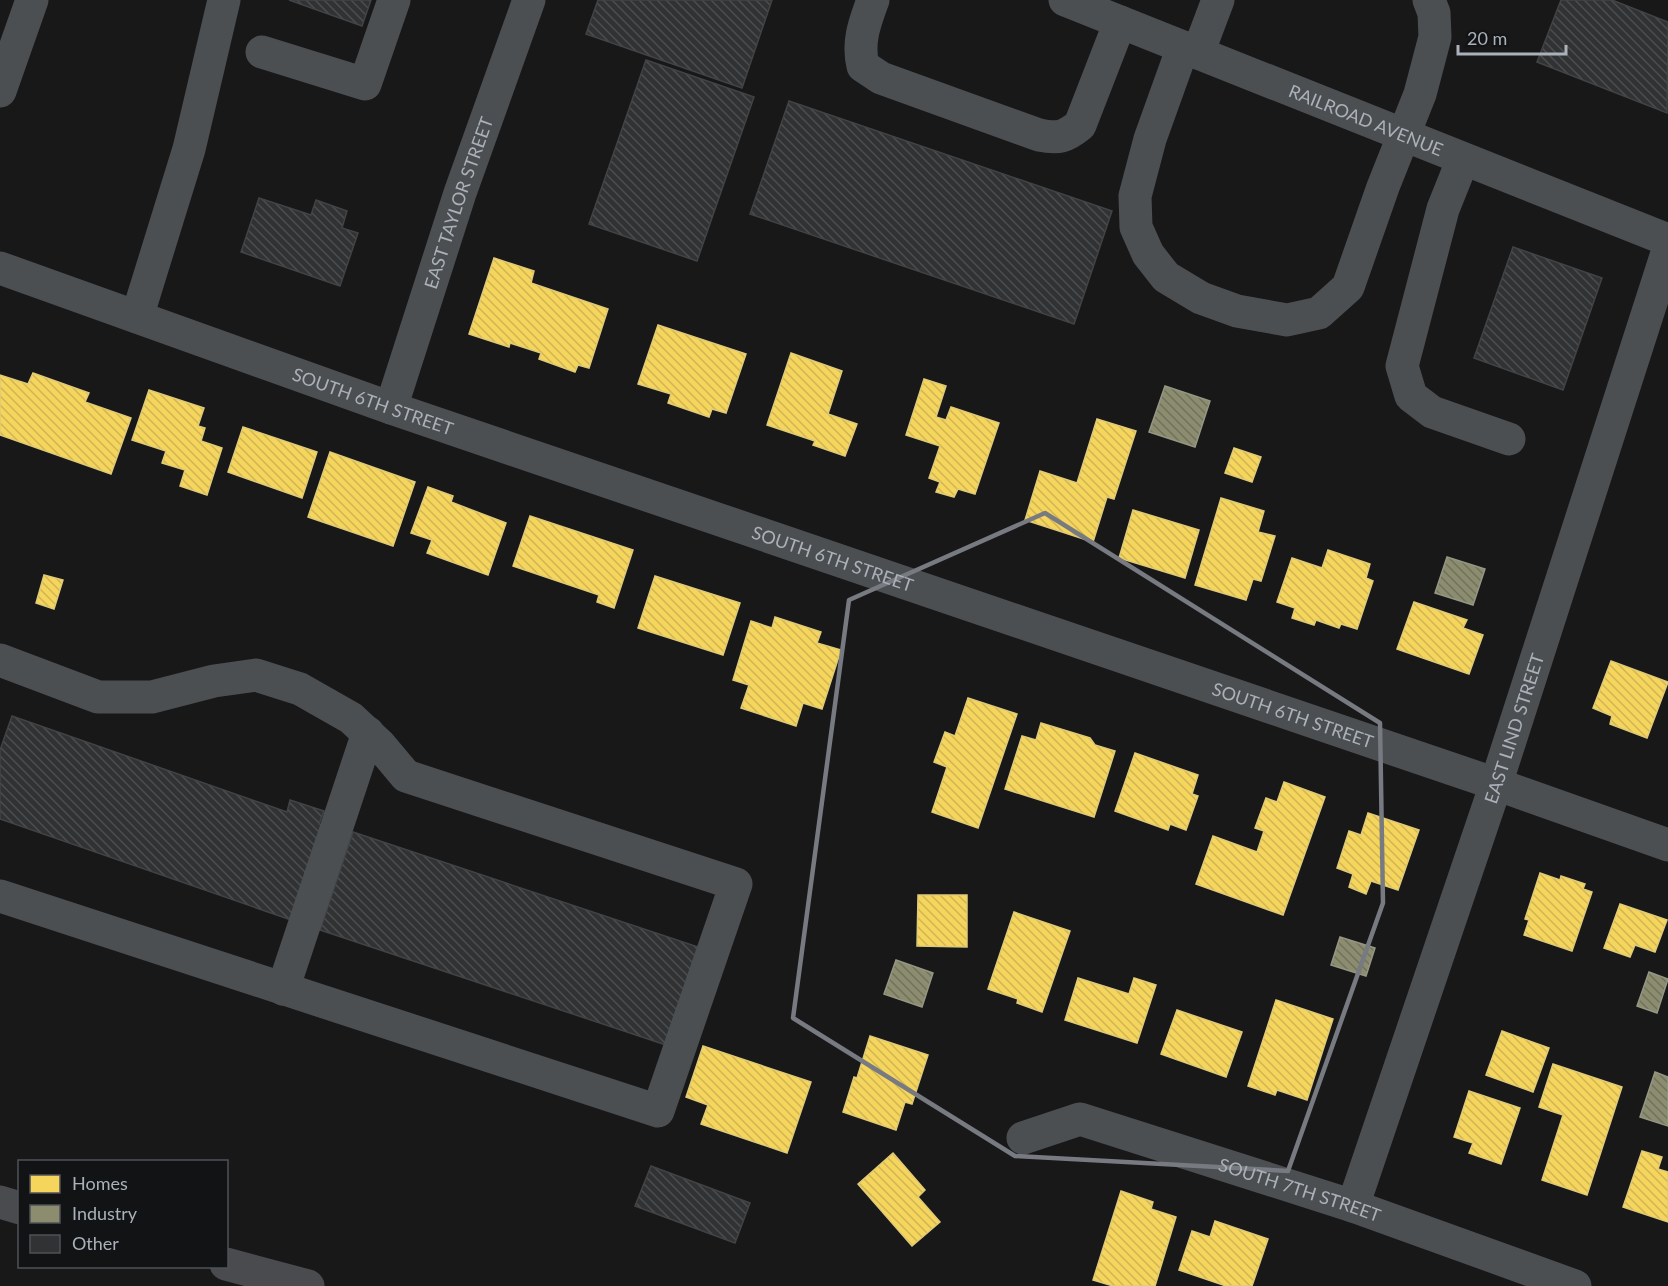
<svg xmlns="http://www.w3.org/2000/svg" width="1668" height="1286" font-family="Lato,sans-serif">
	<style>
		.homes { fill: url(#homes-back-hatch); stroke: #dfca78; stroke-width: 1.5 }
		.industry { fill: url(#industry-back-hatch); stroke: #959784; stroke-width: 1.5 }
		.building { fill: url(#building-back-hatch); stroke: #414345; stroke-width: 1.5 }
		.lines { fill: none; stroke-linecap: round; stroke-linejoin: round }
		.minor { stroke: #4c4f52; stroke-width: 33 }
		.highway { stroke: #4a4b4e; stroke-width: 33 }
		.marked { fill: none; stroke: #777b81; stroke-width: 4.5; stroke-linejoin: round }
		.labels { text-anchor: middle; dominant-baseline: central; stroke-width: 6; stroke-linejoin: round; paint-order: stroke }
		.street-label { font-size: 18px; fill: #aab1b9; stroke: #121315 }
	</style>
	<defs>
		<pattern id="homes-back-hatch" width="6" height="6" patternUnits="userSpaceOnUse" patternTransform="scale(1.5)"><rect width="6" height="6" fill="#f6d55c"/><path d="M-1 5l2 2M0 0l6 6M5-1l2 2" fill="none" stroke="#cfb555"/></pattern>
		<pattern id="industry-back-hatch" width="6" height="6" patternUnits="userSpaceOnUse" patternTransform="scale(1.5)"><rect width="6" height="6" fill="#8c8c6e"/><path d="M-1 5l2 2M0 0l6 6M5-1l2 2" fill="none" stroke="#71725e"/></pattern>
		<pattern id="building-back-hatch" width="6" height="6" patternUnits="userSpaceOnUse" patternTransform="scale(1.5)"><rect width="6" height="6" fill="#313233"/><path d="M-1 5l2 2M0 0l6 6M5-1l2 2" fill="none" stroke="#4c4d4e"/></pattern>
	</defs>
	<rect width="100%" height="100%" fill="#181819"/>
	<g class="homes">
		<path d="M 494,258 L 534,271 L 531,283 L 608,309 L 589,368 L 578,365 L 575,372 L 539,359 L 541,353 L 510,343 L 509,347 L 469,334 Z"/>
		<path d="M 658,325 L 746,354 L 726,413 L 712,409 L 709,417 L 668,403 L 671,394 L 638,384 Z"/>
		<path d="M 791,353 L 842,371 L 828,414 L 857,424 L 845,456 L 813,445 L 815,441 L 767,425 Z"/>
		<path d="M 33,373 L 89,393 L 85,402 L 131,418 L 111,474 L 0,435 L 0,375 L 28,384 Z"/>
		<path d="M 924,379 L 946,386 L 936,417 L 946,420 L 951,407 L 999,423 L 975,494 L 958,489 L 954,497 L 936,492 L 940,482 L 929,478 L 940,446 L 906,435 Z"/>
		<path d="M 149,390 L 204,408 L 198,426 L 205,428 L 201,441 L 222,448 L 207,495 L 180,486 L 185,470 L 162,463 L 166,451 L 132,440 Z"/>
		<path d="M 1097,419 L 1136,431 L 1114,499 L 1107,497 L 1093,542 L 1025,520 L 1040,471 L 1077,483 Z"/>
		<path d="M 243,427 L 317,452 L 302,498 L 228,472 Z"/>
		<path d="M 1234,448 L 1261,457 L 1252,482 L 1225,473 Z"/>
		<path d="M 330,452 L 415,482 L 393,546 L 308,517 Z"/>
		<path d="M 428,487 L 453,496 L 451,502 L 506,523 L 488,575 L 427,553 L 432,540 L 411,533 Z"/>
		<path d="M 1221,498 L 1264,511 L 1258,532 L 1275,536 L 1261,581 L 1253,579 L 1246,600 L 1195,585 Z"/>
		<path d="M 1133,510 L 1199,530 L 1185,578 L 1119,558 Z"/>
		<path d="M 530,516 L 633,550 L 614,608 L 597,602 L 599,595 L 513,566 Z"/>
		<path d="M 1328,550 L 1370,564 L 1366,578 L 1373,581 L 1357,629 L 1341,624 L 1339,628 L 1316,620 L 1314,625 L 1292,618 L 1295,608 L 1277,602 L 1292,558 L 1322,568 Z"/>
		<path d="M 44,575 L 63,580 L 54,609 L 36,603 Z"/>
		<path d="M 655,576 L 740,603 L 723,655 L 638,628 Z"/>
		<path d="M 1414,602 L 1467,620 L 1463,628 L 1483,635 L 1469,674 L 1397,649 Z"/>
		<path d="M 775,617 L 821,632 L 817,643 L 841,650 L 822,709 L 803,703 L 796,726 L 741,708 L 749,685 L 733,680 L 751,621 L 772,628 Z"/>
		<path d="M 1611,661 L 1668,682 L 1647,738 L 1610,724 L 1612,716 L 1593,708 Z"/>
		<path d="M 968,698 L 1017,714 L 978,828 L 932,812 L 947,767 L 934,762 L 945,732 L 955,736 Z"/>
		<path d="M 1041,723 L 1090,738 L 1095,745 L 1115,751 L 1094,817 L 1005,789 L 1022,736 L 1036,740 Z"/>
		<path d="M 1135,753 L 1198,775 L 1192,794 L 1198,796 L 1186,830 L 1170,824 L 1168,830 L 1115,811 Z"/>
		<path d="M 1284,782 L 1325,797 L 1283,915 L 1196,884 L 1213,836 L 1257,852 L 1264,831 L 1255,828 L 1266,798 L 1277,802 Z"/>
		<path d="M 1368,813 L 1419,830 L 1398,890 L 1371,881 L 1366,894 L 1349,887 L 1353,874 L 1337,868 L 1349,831 L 1361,835 Z"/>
		<path d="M 1540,873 L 1560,880 L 1561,876 L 1585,884 L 1583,889 L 1592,892 L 1572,951 L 1524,935 L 1529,920 L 1525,919 Z"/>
		<path d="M 918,895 L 967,895 L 967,947 L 917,946 Z"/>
		<path d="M 1620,904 L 1667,920 L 1655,952 L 1635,945 L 1630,957 L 1604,948 Z"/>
		<path d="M 1014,912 L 1070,931 L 1042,1012 L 1017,1003 L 1018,999 L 988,989 Z"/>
		<path d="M 1078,978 L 1129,994 L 1134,978 L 1156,985 L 1137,1043 L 1065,1020 Z"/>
		<path d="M 1276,1000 L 1333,1019 L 1307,1100 L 1277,1090 L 1275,1095 L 1248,1086 Z"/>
		<path d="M 1177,1010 L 1242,1032 L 1226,1077 L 1161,1054 Z"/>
		<path d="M 1502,1031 L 1549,1048 L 1533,1092 L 1486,1075 Z"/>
		<path d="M 870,1036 L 928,1055 L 912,1104 L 905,1102 L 896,1130 L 843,1112 L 854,1077 L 857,1078 Z"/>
		<path d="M 703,1046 L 811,1082 L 787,1153 L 701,1124 L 708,1105 L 686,1097 Z"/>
		<path d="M 1553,1064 L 1622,1087 L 1587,1195 L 1542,1180 L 1563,1115 L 1539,1107 Z"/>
		<path d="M 1469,1091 L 1520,1108 L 1501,1164 L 1469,1153 L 1473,1143 L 1454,1137 Z"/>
		<path d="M 1642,1151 L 1662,1157 L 1658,1169 L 1668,1172 L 1668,1222 L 1623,1207 Z"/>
		<path d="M 893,1153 L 925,1190 L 918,1197 L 940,1222 L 912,1246 L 858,1184 Z"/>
		<path d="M 1121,1191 L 1153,1202 L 1151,1209 L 1176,1217 L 1155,1286 L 1113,1286 L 1093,1280 Z"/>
		<path d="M 1215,1221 L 1268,1239 L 1252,1286 L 1226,1286 L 1179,1270 L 1192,1231 L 1210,1237 Z"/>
	</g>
	<g class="industry">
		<path d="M 1165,386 L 1210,401 L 1195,447 L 1149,432 Z"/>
		<path d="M 1447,557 L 1485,569 L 1473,605 L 1435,593 Z"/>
		<path d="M 1340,937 L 1375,948 L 1366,976 L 1331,965 Z"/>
		<path d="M 896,960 L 933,973 L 922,1007 L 884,994 Z"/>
		<path d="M 1649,972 L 1668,979 L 1657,1013 L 1637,1006 Z"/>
		<path d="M 1655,1072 L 1668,1077 L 1668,1126 L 1640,1117 Z"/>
	</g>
	<g class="building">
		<path d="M 289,0 L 371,0 L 362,26 Z"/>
		<path d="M 598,0 L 772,0 L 742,88 L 586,34 Z"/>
		<path d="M 1561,0 L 1612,0 L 1668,22 L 1667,113 L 1537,62 Z"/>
		<path d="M 646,60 L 754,97 L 697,261 L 589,224 Z"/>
		<path d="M 789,101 L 1112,211 L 1074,324 L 750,214 Z"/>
		<path d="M 259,198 L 311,215 L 316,200 L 347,211 L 342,228 L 358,233 L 340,286 L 241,252 Z"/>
		<path d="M 1513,247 L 1602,278 L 1563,390 L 1474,358 Z"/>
		<path d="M 12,716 L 287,812 L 290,800 L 324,811 L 319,824 L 326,826 L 294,921 L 0,819 L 0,750 Z"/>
		<path d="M 353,832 L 701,948 L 669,1046 L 320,930 Z"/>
		<path d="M 651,1166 L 750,1203 L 735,1243 L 635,1206 Z"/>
	</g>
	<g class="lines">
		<g class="minor">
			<path d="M 873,0 C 865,22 857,42 863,66 L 881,78 L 1039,135 C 1059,139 1065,137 1080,125 L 1120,22"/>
			<path id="s1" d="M 1065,0 L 1668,240"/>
			<path d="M 1183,47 L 1150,139 L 1135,196 L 1136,227 L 1148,254 L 1166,277 L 1201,298 L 1237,311 L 1287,320 L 1319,313 L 1348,287 L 1383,187 L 1420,94 L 1435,37 L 1434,13 L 1429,0"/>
			<path d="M 262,52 L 365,84 L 394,0"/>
			<path d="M 1198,53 L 1218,0"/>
			<path d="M 0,91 L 32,0"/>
			<path d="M 1463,159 L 1443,209 L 1402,366 L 1411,396 L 1432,412 L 1509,439"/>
			<path id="s2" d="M 0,268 L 391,408 L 1496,784 L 1668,845"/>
			<path d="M 137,317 L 189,149 L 224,0"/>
			<path id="s3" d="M 391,408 L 460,193 L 529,0"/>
			<path d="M 0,660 L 98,697 L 152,697 L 214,681 L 256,675 L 300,689 L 351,718 L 379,744 L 406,776 L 736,884 L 658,1111 L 0,896"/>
			<path d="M 283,989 L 368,733"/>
			<path id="s4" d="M 1023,1138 L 1080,1119 L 1353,1206 L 1575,1286"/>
			<path id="s5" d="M 1353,1206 L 1496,784 L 1668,250"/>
		</g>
		<g class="highway">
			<path d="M 0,1202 L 20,1208"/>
			<path d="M 226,1264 L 308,1286"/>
		</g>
	</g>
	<path class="marked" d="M 1045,513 L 1380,723 L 1383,903 L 1288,1171 L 1015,1156 L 793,1018 L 849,600 Z"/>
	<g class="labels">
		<g class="street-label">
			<text stroke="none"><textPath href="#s1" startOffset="324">RAILROAD AVENUE</textPath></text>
			<text stroke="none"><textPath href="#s3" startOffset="216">EAST TAYLOR STREET</textPath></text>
			<text stroke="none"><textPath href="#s2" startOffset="396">SOUTH 6TH STREET</textPath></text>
			<text stroke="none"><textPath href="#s2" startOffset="882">SOUTH 6TH STREET</textPath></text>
			<text stroke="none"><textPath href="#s2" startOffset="1368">SOUTH 6TH STREET</textPath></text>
			<text stroke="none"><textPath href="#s5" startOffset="504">EAST LIND STREET</textPath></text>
			<text stroke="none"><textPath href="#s4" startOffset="291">SOUTH 7TH STREET</textPath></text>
		</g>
	</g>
	<rect x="18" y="1160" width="210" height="108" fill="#121315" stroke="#4f5257" stroke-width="1.5"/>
	<rect x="30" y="1175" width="30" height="18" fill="#f6d55c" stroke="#4f5257" stroke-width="1.5"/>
	<text x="72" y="1190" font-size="18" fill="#aab1b9">Homes</text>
	<rect x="30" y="1205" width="30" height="18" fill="#8c8c6e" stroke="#4f5257" stroke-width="1.5"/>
	<text x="72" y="1220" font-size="18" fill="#aab1b9">Industry</text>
	<rect x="30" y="1235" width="30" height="18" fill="#313233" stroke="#4f5257" stroke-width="1.5"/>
	<text x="72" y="1250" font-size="18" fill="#aab1b9">Other</text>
	<path d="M1458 45v9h108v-9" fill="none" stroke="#aab1b9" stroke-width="3"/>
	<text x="1467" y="45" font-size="18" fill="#aab1b9" stroke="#121315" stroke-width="4.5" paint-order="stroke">20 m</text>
</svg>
